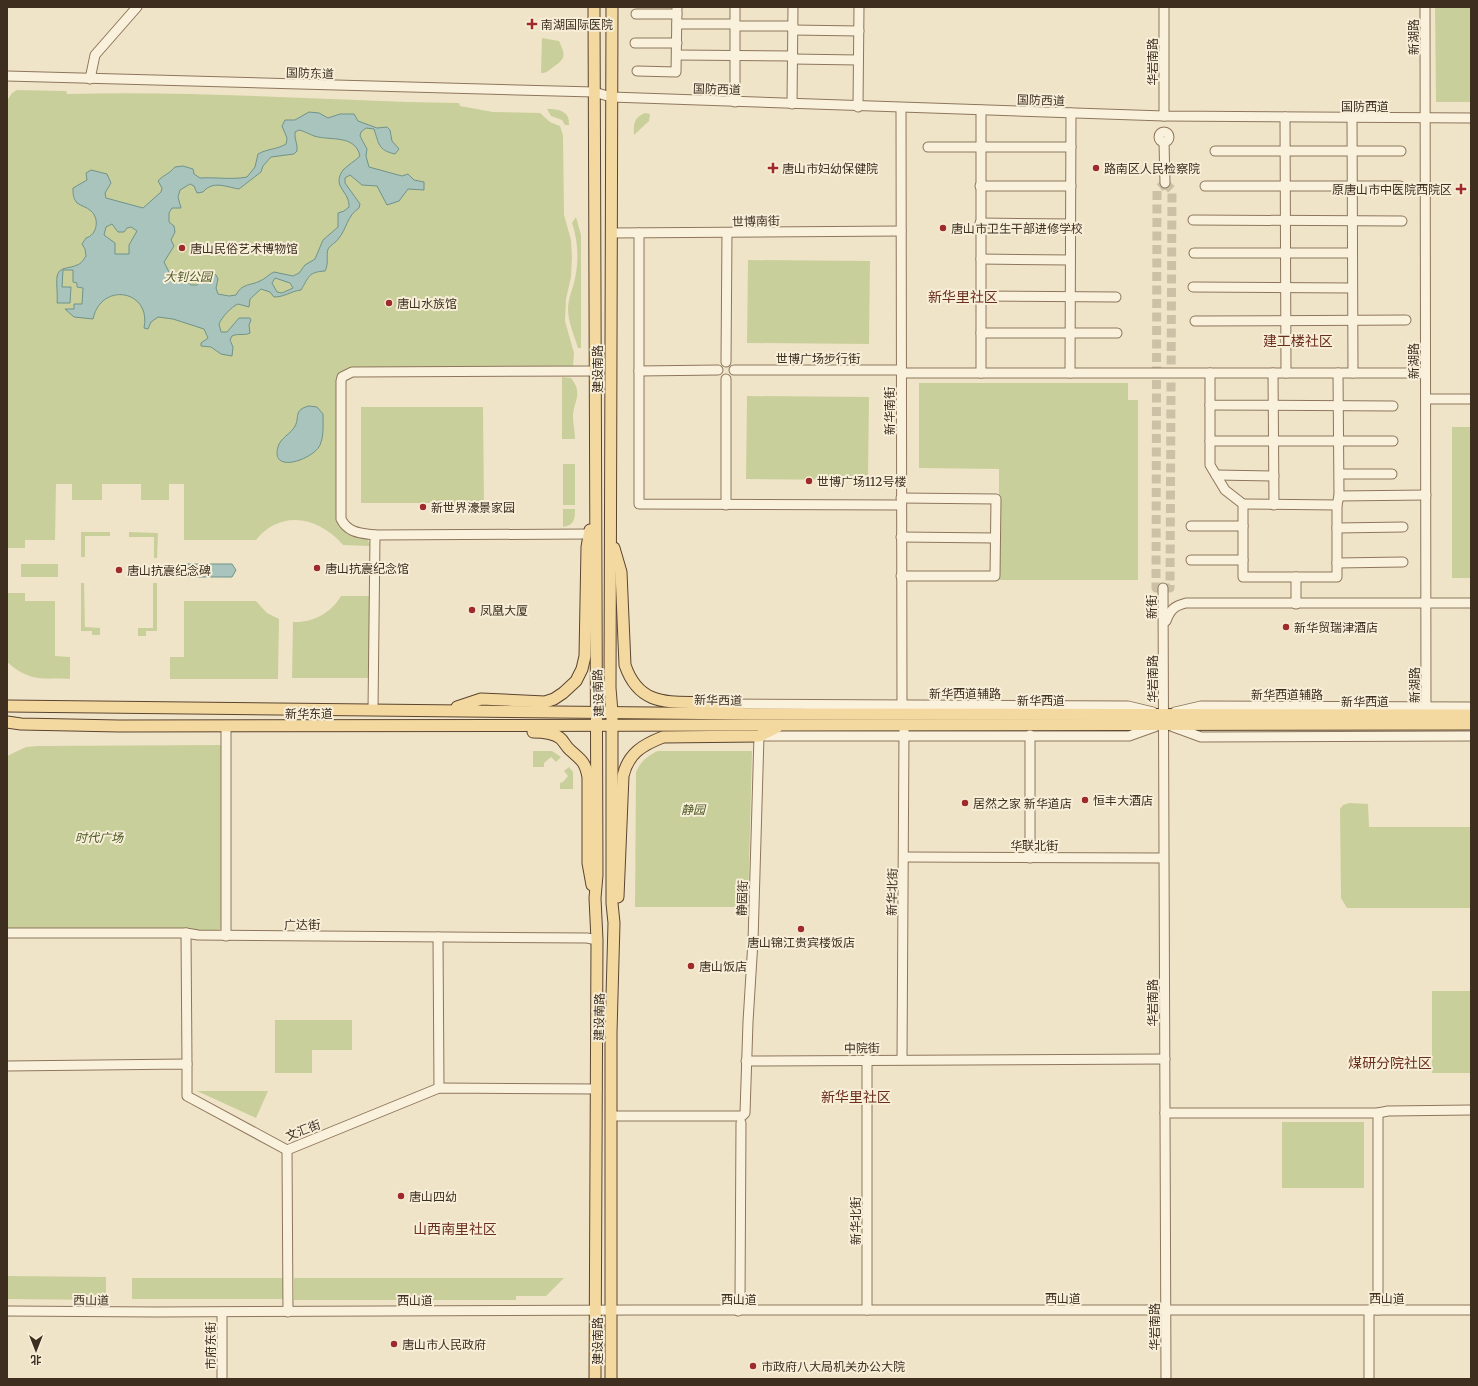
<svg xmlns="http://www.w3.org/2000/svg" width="1478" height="1386" font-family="Merriweather,'Noto Sans SC',serif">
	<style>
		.green { fill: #c9cf9b }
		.water { fill: #a9c4bc; stroke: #6f938a; fill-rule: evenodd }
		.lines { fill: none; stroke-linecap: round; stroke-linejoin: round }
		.minor-tunnel { stroke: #ccc0a6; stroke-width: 9; stroke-dasharray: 9 4.5; stroke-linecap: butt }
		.minor-casing { stroke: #8d765c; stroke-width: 11 }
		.major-casing { stroke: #5b4430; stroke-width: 13 }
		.minor { stroke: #faf1dc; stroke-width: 9 }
		.major { stroke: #f3d9a0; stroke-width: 11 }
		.poi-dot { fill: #9e2a2b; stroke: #f7eed8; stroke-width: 1.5 }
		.labels { text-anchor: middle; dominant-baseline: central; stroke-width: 4; stroke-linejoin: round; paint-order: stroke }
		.poi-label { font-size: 12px; fill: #3d2e20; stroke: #f7eed8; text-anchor: start }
		.street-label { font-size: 12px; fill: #3d2e20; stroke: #f7eed8 }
		.park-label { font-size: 12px; font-style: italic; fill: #4d5a26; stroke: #f7eed8 }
		.quarter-label { font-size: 14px; fill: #6b2e1e; stroke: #f7eed8 }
	</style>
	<rect width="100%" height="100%" fill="#f0e4c8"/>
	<g class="green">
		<path d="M 1435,7 L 1471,7 L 1471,102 L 1436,102 Z"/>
		<path d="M 542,38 L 559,41 C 566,57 566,58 552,68 C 548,71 546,73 541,73 Z"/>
		<path d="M 17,90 L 66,91 L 67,94 C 198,90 329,101 459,103 L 460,106 L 493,112 L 540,113 L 550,122 L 560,126 L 563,135 L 564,215 L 571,240 L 572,257 L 571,277 L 566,299 L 565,321 L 574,353 L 573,367 L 350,367 L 340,373 L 337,520 L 368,540 L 370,546 L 343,545 C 319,517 281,509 256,540 L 184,540 L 184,484 L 169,484 L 169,500 L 141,500 L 141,484 L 102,484 L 102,500 L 72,500 L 72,484 L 56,484 L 55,540 L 25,540 L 25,548 L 7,548 L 7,101 L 12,93 Z"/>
		<path d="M 547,109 C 559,109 570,111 569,125 L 565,125 L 562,120 L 551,116 Z"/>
		<path d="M 645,113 L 650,114 L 649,121 L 634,135 C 633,125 634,117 645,113 Z"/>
		<path d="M 576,217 L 581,235 L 581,348 L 578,348 C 574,335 568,322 568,309 C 568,298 573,289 575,278 C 579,261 578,240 572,223 Z"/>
		<path d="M 748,260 L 870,261 L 869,344 L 747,343 Z"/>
		<path d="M 562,377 L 571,378 C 584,394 573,402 573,417 C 573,424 575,431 575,439 L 562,439 Z"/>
		<path d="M 919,383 L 1128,383 L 1128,400 L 1138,400 L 1138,580 L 999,580 L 999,469 L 919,468 Z"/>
		<path d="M 747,396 L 869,397 L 868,480 L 746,479 Z"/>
		<path d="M 361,407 L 483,407 L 484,503 L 361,503 Z"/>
		<rect x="1452" y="427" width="19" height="151"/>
		<rect x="563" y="464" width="12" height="41"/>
		<path d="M 563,509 L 575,509 C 575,520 574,525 563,527 Z"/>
		<path d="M 81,532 L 110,532 L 110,536 L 85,536 L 85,557 L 81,557 Z"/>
		<path d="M 129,532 L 158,533 L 157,558 L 154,558 L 154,537 L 129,537 Z"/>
		<rect x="21" y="564" width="37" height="13"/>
		<path d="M 81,583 L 84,583 L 85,627 L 100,628 L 100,635 L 92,635 L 92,631 L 81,631 Z"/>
		<path d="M 153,583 L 157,583 L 157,631 L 146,631 L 146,636 L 138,636 L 138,628 L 153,628 Z"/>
		<path d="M 7,593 L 25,593 L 25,601 L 55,601 L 55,656 L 70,657 L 70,679 C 41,678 30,682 7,662 Z"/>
		<path d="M 341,596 L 370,596 L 370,678 L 292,678 L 293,622 C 313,623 331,613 341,596 Z"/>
		<path d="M 184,601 L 256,601 L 267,613 L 279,619 L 278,679 L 170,679 L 170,657 L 184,657 Z"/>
		<path d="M 221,745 L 222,923 L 220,929 L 209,932 L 167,928 L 7,928 L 7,757 L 9,755 L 26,747 L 38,746 Z"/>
		<path d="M 533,751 L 552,751 L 561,757 L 556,762 L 551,757 L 544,763 L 544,767 L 533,767 Z"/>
		<path d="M 658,751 L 752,751 L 748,907 L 635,907 L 636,772 C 641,761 647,756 658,751 Z"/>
		<path d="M 569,767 L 573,772 L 573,789 L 560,789 L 560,783 L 563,782 L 568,776 L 564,771 Z"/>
		<path d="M 1349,803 L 1368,804 L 1369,827 L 1471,827 L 1471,908 L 1347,908 L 1341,898 L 1340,809 L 1343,805 Z"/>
		<rect x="1432" y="991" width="39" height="82"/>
		<path d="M 275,1020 L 352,1020 L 352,1050 L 312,1050 L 312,1073 L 275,1073 Z"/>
		<path d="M 197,1091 L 268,1091 L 256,1118 Z"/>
		<rect x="1282" y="1122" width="82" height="66"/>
		<path d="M 7,1276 L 106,1277 L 106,1300 L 7,1299 Z"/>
		<rect x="132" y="1278" width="151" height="21"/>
		<path d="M 294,1278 L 564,1278 L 546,1296 L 516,1296 L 516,1300 L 294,1300 Z"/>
	</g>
	<g class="water">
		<path d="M 309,112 L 319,113 L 328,118 L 340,114 L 354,114 L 358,121 L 377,128 L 387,127 L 390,130 L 392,141 L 399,149 L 395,154 C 378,150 379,144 374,129 L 366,128 L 361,132 L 360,136 L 367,149 L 366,156 L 369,167 L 402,176 L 408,174 L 414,180 L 424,182 L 424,190 L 408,189 L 399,201 L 387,205 L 377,186 L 362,185 L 350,175 L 345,178 L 345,183 L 360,204 L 359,208 C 347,216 347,228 339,238 C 336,243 331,244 328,249 C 326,256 329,264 325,271 C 308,272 309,277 301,290 C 291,291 285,297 274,297 L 270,292 L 261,289 L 250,299 L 249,307 L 238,304 C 231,307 222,317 219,324 L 221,332 L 227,332 L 239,318 L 250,318 L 251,320 L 249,325 L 250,333 C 244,336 238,333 232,336 L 230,340 L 233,347 L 232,356 L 221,354 L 211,347 L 201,346 L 201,343 L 208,338 L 204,329 L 173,319 L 158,317 L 151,322 L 148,329 L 144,328 C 152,290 101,281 93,319 L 74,317 L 65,309 L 74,309 L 74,304 L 82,304 L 83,288 L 77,287 L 77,283 L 73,282 L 73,270 L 63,270 L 62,287 L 71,287 L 70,303 L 57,303 C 58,296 56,283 57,277 C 58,266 70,269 77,265 C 81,264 84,259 86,256 L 85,249 L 82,244 L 86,238 C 97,235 100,219 91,211 C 87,207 81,206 77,203 C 73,198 73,194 73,188 L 87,180 L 86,173 L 91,170 L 107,174 L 111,183 L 105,193 L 106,198 L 143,208 L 161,192 L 162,188 L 158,181 C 163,175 168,175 175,167 L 183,166 L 193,169 L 194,174 L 200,178 C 216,177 231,180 247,177 L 255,167 L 258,154 C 269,148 276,150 286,144 L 287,138 L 282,126 L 285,120 L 295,120 ZM 299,130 C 304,131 309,134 314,136 C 330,141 355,134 360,156 C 355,161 348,165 343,170 C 331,187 350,191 349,207 L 344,211 L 338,213 L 338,227 L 323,240 L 315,259 L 305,265 L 299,273 L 293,276 L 274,272 C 269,274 265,279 260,281 C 250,286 242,283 236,295 L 229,296 L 218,294 L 216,288 L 218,279 L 216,275 L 209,272 L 201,272 L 198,275 L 200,280 L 197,285 L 191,285 L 184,279 L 172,278 L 164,262 L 174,246 L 171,240 L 175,232 L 174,226 L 169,222 L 169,213 L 172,208 L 181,208 L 178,197 L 180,190 L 190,184 L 194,186 L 197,193 L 203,192 C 213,180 226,187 239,189 L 261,172 L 263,166 L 271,157 L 294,154 L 297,151 C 298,144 294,139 295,132 ZM 112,224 L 118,232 L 124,232 L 127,228 L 131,227 L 137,231 L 129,245 L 129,254 L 115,254 L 115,243 L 104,235 L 106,227 ZM 275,278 L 290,283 L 293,288 L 282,293 L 277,292 L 272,283 Z"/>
		<path d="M 309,406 L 317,407 L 323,414 C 323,424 324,436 320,445 C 314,459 270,475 278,447 C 280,438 291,434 295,426 C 300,417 293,410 309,406 Z"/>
		<path d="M 184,564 L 232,564 L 236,570 L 232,577 L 184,577 Z"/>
	</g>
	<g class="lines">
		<path class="minor-tunnel" d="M 1165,183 L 1172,190 L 1170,588 L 1156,588 L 1157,190 Z"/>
		<g class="minor-casing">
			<g id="minor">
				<path d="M 1164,7 L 1164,116"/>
				<path d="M 1425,7 L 1426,712"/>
				<path d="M 636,14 L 677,14"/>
				<path d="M 677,24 L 735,24"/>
				<path d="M 735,26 L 793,26"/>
				<path d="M 793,30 L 859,31"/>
				<path d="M 635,43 L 677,43"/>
				<path d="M 677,55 L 793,56"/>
				<path d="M 793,59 L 858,60"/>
				<path d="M 637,71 L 676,72 L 677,7"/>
				<path d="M 7,76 L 594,92 L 611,97 L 1164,116 L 1471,118"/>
				<path d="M 90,79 L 95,55 L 137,7"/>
				<path d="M 735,102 L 735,7"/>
				<path d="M 792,104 L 793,7"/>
				<path d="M 858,107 L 859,7"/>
				<path d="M 901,108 L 902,710"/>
				<path d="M 1285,117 L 1286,373"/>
				<path d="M 1352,118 L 1353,373"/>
				<circle cx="1164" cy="137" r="5"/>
				<path d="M 1164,142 L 1165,183"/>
				<path d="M 928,147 L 1071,147"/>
				<path d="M 1215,151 L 1401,151"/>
				<path d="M 980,186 L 1071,186"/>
				<path d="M 1205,186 L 1400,186"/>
				<path d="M 1193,220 L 1402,221"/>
				<path d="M 980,223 L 1071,224"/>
				<path d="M 611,233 L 901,231"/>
				<path d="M 639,233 L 639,504 L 901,505"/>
				<path d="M 1194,253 L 1352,253"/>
				<path d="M 981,259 L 1070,260"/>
				<path d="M 1193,287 L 1352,288"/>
				<path d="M 981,296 L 1116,297"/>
				<path d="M 1195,321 L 1406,320"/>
				<path d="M 981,333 L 1117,333"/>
				<path d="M 726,362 L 727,233"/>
				<path d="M 734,370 L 901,370"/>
				<path d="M 639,371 L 718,370"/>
				<path d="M 901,373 L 1425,373"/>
				<path d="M 981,373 L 981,110"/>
				<path d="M 1070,373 L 1071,113"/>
				<path d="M 1210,373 L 1210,405 L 1393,406"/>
				<path d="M 1273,373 L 1274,505"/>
				<path d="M 726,379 L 726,505"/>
				<path d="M 1426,399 L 1471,399"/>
				<path d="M 1210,405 L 1210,465 L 1225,490 L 1243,504 L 1243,577 L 1337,577 L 1337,505 L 1339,496 L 1338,373"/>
				<path d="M 1210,441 L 1393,441"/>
				<path d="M 1340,474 L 1392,474"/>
				<path d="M 1216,475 L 1274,476"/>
				<path d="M 1339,496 L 1426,495"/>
				<path d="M 901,498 L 996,499 L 995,576 L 901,576"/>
				<path d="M 1243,504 L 1337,505"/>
				<path d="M 1191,526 L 1243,526"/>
				<path d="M 1337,528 L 1403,527"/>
				<path d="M 375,535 L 588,534"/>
				<path d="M 901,537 L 995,538"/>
				<path d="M 1191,560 L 1243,560"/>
				<path d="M 1337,563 L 1403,562"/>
				<path d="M 1296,577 L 1296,604"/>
				<path d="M 1163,588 L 1166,1379"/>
				<path d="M 1166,621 C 1170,610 1174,606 1186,603 L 1471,603"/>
				<path d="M 726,704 L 1128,706 L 1153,712"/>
				<path d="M 373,710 L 375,535 C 360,533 348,533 341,519 L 341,381 L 342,377 L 352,372 L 595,371"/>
				<path d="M 1175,712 L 1201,706 L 1471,707"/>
				<path d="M 1171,726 L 1201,737 L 1471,736"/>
				<path d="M 904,857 L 1163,858"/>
				<path d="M 1030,858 L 1030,735"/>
				<path d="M 7,933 L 186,933 L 198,935 L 587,938 L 597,940"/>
				<path d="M 186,933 L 187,1064"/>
				<path d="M 226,936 L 226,726"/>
				<path d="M 438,937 L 439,1088"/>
				<path d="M 902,1059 L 904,731"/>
				<path d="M 746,1061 L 1165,1059"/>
				<path d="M 7,1066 L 187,1064 L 187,1096 L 287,1150 L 439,1088 L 597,1089"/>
				<path d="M 1165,1113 L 1378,1113 L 1378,1310"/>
				<path d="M 1378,1113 L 1388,1111 L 1471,1110"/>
				<path d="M 611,1116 L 742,1116 L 745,1113 L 748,1022 L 753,941 L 759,736 L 1129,736 L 1157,726"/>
				<path d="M 287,1150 L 288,1312"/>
				<path d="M 867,1310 L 867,1059"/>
				<path d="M 7,1311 L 156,1312 L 634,1310 L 1471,1310"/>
				<path d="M 738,1311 L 740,1299 L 741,1123"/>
				<path d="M 222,1312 L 222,1379"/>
				<path d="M 1369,1379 L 1369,1310"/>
			</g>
		</g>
		<g class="major-casing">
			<g id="major">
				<path d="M 594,7 L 597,875 L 595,898 L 597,940 L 595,1379"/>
				<path d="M 614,548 L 621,572 L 625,665 C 642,715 682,698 720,704 C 726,705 733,708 738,710"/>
				<path d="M 7,706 L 749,714 L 1471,715"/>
				<path d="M 457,707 L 481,699 L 545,702 L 554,699 L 563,693 L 576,681 L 582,669 L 585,656 L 587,547 L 590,530"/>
				<path d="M 7,722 L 21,724 L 119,726 L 1471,724"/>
				<path d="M 533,732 C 541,732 552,732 560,738 C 564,741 566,747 570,750 C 581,760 585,761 588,777 L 588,863 L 592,885"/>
				<path d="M 618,897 L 623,776 C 628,754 642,745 663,737 L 759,736 L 777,727"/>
				<path d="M 611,1379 L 611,1033 L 614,923 L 612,903 L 612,712 L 610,688 L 612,7"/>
			</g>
		</g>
		<use href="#minor" class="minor"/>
		<use href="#major" class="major"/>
	</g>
	<g class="poi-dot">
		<path d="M530 18h4v4h4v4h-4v4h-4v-4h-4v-4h4z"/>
		<path d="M771 162h4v4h4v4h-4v4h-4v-4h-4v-4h4z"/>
		<circle cx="1096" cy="168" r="4"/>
		<path d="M1459 183h4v4h4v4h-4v4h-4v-4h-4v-4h4z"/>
		<circle cx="943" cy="228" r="4"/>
		<circle cx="182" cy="248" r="4"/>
		<circle cx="389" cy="303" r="4"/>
		<circle cx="809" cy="481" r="4"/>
		<circle cx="423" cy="507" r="4"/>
		<circle cx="317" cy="568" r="4"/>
		<circle cx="119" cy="570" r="4"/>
		<circle cx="472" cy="610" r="4"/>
		<circle cx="1286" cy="627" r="4"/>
		<circle cx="1085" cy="800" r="4"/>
		<circle cx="965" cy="803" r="4"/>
		<circle cx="801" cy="929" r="4"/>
		<circle cx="691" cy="966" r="4"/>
		<circle cx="401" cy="1196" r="4"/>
		<circle cx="394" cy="1344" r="4"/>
		<circle cx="753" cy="1366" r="4"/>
	</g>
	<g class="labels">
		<g class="poi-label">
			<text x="541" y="24">南湖国际医院</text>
			<text x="782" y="168">唐山市妇幼保健院</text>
			<text x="1104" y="168">路南区人民检察院</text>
			<text x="1452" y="189" text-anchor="end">原唐山市中医院西院区</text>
			<text x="951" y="228">唐山市卫生干部进修学校</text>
			<text x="190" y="248">唐山民俗艺术博物馆</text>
			<text x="397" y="303">唐山水族馆</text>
			<text x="817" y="481">世博广场112号楼</text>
			<text x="431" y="507">新世界濠景家园</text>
			<text x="325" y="568">唐山抗震纪念馆</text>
			<text x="127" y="570">唐山抗震纪念碑</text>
			<text x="480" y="610">凤凰大厦</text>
			<text x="1294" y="627">新华贸瑞津酒店</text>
			<text x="1093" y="800">恒丰大酒店</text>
			<text x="973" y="803">居然之家 新华道店</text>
			<text x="801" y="942" text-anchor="middle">唐山锦江贵宾楼饭店</text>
			<text x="699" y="966">唐山饭店</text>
			<text x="409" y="1196">唐山四幼</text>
			<text x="402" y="1344">唐山市人民政府</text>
			<text x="761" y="1366">市政府八大局机关办公大院</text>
		</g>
		<g class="street-label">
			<text transform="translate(1413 37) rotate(-90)">新湖路</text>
			<text transform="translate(1152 62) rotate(-90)">华岩南路</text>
			<text transform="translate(310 73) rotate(2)">国防东道</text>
			<text transform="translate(717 89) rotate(2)">国防西道</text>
			<text transform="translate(1041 100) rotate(2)">国防西道</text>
			<text x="1365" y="106">国防西道</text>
			<text transform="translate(756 221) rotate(-1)">世博南街</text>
			<text x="818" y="358">世博广场步行街</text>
			<text transform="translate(1413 361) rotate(-90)">新湖路</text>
			<text transform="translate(597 369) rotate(-90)">建设南路</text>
			<text transform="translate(889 411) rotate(-90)">新华南街</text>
			<text transform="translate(1151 607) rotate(-90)">新街</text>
			<text transform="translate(1152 679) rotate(-90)">华岩南路</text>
			<text transform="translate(1414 685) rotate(-90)">新湖路</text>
			<text transform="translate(598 693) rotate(-92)">建设南路</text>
			<text x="965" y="693">新华西道辅路</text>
			<text x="1287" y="694">新华西道辅路</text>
			<text transform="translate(718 700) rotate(1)">新华西道</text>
			<text x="1041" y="700">新华西道</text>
			<text x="1365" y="701">新华西道</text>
			<text x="309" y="713">新华东道</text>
			<text x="1034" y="845">华联北街</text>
			<text transform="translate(892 892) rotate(-89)">新华北街</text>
			<text transform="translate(742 898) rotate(-88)">静园街</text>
			<text x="302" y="924">广达街</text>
			<text transform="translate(1152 1003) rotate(-90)">华岩南路</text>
			<text transform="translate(599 1017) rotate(-89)">建设南路</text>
			<text transform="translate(862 1048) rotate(-1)">中院街</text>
			<text transform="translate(303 1130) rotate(-21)">文汇街</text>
			<text transform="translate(855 1221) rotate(-90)">新华北街</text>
			<text x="1063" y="1298">西山道</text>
			<text x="1387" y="1298">西山道</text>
			<text x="739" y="1299">西山道</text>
			<text transform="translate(91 1300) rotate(1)">西山道</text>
			<text x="415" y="1300">西山道</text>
			<text transform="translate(1154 1327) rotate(-90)">华岩南路</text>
			<text transform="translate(597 1341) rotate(-90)">建设南路</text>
			<text transform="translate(210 1346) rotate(-90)">市府东街</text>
		</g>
		<g class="park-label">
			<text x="188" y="276">大钊公园</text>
			<text x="693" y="809">静园</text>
			<text x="99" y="837">时代广场</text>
		</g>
		<g class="quarter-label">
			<text x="963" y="297">新华里社区</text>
			<text x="1298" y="341">建工楼社区</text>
			<text x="1390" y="1063">煤研分院社区</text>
			<text x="856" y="1097">新华里社区</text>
			<text x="455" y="1229">山西南里社区</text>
		</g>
	</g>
	<rect width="1478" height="1386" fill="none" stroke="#3d2e20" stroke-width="16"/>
	<g transform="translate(36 1350) rotate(180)" stroke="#f7eed8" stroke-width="3" paint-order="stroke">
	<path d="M0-3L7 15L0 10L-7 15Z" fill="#3d2e20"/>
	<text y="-6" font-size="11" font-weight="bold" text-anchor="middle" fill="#3d2e20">北</text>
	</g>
</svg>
